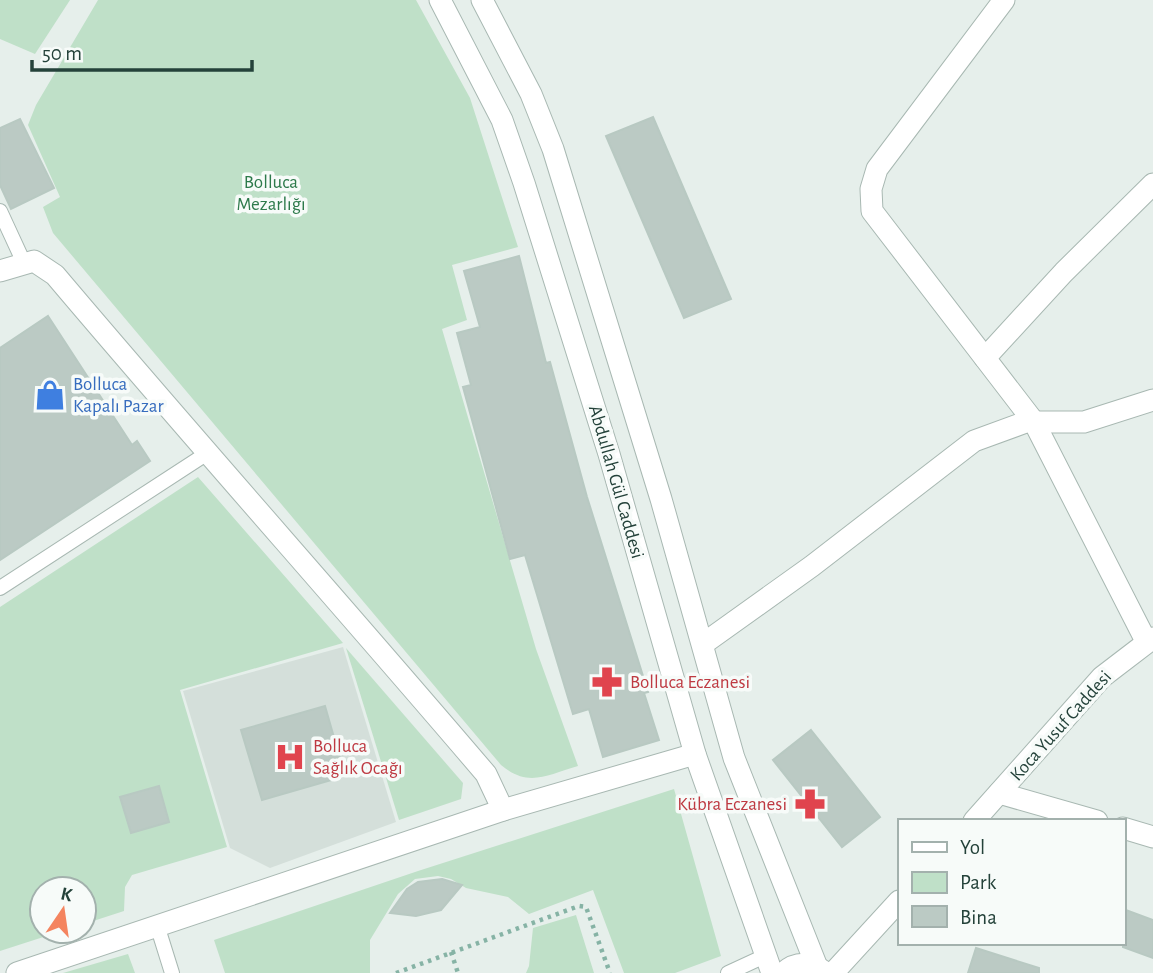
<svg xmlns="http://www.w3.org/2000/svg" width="1153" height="973" font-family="'Alegreya Sans',sans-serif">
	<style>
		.built { fill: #d4dfda }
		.green { fill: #bfe0c8 }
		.building { fill: #bbcac4; stroke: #b8c9c2; stroke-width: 2 }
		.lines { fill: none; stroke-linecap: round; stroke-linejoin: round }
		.service-casing { stroke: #a8b8b2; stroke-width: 16 }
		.minor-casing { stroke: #a8b8b2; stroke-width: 23 }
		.tertiary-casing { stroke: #a8b8b2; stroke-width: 23 }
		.path { stroke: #86b3a5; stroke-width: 4.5; stroke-dasharray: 3.5 5; stroke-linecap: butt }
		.service { stroke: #fff; stroke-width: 14 }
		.minor { stroke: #fff; stroke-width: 21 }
		.tertiary { stroke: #fff; stroke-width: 21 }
		.labels { text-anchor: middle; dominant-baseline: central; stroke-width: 7; stroke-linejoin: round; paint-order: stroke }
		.park-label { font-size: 19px; fill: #2d7a4b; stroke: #f7fbf9 }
		.shop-label { font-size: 19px; fill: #366cbe; stroke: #f7fbf9; text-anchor: start }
		.street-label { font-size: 19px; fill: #24423a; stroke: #f7fbf9 }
		.health-label { font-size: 19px; fill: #be3a42; stroke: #f7fbf9; text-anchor: start }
	</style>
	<rect width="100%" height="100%" fill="#e6efeb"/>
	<path class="built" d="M 343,647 L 396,822 L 270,868 L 230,848 L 183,691 Z"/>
	<g class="green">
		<path d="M 0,0 L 70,0 L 35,54 L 0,39 Z"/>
		<path d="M 98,0 L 416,0 L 470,98 L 518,247 L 452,265 L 467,320 L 442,329 L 536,649 L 578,766 C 547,775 528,788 501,765 L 53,233 L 43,207 L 60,197 L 28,125 L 36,105 Z"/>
		<path d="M 198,477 L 343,643 L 180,690 L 227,847 L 132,875 L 125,887 L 124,911 L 84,924 L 84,889 L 42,889 L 42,931 L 62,931 L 0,951 L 0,607 Z"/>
		<path d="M 346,648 L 463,783 L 461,799 L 399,820 Z"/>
		<path d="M 674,789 L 721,956 L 675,973 L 624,973 L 593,890 L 529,914 L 508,897 L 466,888 L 451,879 L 438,876 L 415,879 L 398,894 L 370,940 L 370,973 L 225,973 L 214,940 L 418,871 Z"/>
		<path d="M 576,915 L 594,973 L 526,973 L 529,966 L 533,928 Z"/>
		<path d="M 128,954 L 135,973 L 63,973 Z"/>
	</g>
	<g class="building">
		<path d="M 653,117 L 731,299 L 684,318 L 606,136 Z"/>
		<path d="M 20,119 L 54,188 L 11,209 L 0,185 L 0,128 Z"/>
		<path d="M 519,256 L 546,363 L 550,362 L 587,497 L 648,692 L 644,693 L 659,740 L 603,757 L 589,709 L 573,714 L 525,555 L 510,559 L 463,387 L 471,385 L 457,333 L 480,327 L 464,271 Z"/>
		<path d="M 48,316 L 132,445 L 137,441 L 150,461 L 0,560 L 0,348 Z"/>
		<path d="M 325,706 L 345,776 L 262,800 L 241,730 Z"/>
		<path d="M 811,730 L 880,817 L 842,847 L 773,760 Z"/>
		<path d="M 159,786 L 169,822 L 131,833 L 120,797 Z"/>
		<path d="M 442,879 L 462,885 L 441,910 L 416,916 L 390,913 L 407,889 L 418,882 Z"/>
		<path d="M 1123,909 L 1153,920 L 1153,958 L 1123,947 Z"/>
		<path d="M 976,948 L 1039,968 L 1039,973 L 968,973 Z"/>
	</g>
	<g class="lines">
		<g class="service-casing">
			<g id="service">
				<path d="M 0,211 L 24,263"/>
				<path d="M 0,588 L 206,454"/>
				<path d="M 157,925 L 172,973"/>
				<path d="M 728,973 L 767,955"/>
			</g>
		</g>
		<g class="minor-casing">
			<g id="minor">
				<path d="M 1004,0 L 877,169 L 871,189 L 872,211 L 1034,422 L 1146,641"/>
				<path d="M 0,271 L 34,261 L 55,275 C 197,443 343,606 486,774 L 503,810"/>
				<path d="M 985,358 L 1064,272 L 1153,184"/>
				<path d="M 703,644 L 812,566 L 974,441 L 1026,422 L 1084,422 L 1153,400"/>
				<path d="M 999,793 L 1097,821"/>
				<path d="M 1123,828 L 1153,837"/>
				<path d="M 17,973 L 503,810 L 695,754"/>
			</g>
		</g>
		<g class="tertiary-casing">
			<g id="tertiary">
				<path d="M 440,0 L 502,120 L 524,183 L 609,454 L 695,754 L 772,973"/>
				<path d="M 482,0 L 531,94 L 553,149 L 661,499 L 734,758 L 817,967"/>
				<path d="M 974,821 L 1102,677 L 1153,638"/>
				<path d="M 783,973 C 796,961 811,962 825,972"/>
				<path d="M 833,973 L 899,901"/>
			</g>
		</g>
		<g class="path">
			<path d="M 451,952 L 458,973"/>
			<path d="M 396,973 L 579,906 L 586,907 L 610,973"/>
		</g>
		<use href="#service" class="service"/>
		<use href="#minor" class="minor"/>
		<use href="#tertiary" class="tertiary"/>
	</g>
	<defs>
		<g id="shop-bare" transform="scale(2.415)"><path d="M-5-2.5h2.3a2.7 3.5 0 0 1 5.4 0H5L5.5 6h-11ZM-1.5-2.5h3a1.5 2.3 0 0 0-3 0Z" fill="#3f7fe0" stroke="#f7fbf9" stroke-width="2.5" paint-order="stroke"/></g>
		<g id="pharmacy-bare" transform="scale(2.415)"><path d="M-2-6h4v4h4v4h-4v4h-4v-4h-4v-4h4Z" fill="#e0444e" stroke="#f7fbf9" stroke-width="2.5" paint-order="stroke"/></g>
		<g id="hospital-bare" transform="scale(2.415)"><path d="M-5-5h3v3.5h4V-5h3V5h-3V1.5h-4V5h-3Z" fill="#e0444e" stroke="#f7fbf9" stroke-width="2.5" paint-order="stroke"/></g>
	</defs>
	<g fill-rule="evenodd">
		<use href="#shop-bare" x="50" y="395"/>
		<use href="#pharmacy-bare" x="607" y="682"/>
		<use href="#hospital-bare" x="290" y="757"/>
		<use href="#pharmacy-bare" x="810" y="804"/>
	</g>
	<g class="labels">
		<g class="park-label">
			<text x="271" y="182">Bolluca<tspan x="271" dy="22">Mezarlığı</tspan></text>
		</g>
		<g class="shop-label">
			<text x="73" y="384">Bolluca<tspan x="73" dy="22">Kapalı Pazar</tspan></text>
		</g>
		<g class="street-label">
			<text transform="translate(616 482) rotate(74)">Abdullah Gül Caddesi</text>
			<text transform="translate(1061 726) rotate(-48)">Koca Yusuf Caddesi</text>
		</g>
		<g class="health-label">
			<text x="630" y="682">Bolluca Eczanesi</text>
			<text x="313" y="746">Bolluca<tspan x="313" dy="22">Sağlık Ocağı</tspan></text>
			<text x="787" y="804" text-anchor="end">Kübra Eczanesi</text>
		</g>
	</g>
	<rect x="898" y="819" width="228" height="126" fill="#f7fbf9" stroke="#a3b1ad" stroke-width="2"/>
	<rect x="912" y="842" width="35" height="10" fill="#ffffff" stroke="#a3b1ad" stroke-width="2"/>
	<text x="960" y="854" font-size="21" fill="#24423a">Yol</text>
	<rect x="912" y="872" width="35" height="21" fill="#bfe0c8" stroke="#a3b1ad" stroke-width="2"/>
	<text x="960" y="889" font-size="21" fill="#24423a">Park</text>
	<rect x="912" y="906" width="35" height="21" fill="#bbcac4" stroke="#a3b1ad" stroke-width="2"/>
	<text x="960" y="924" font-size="21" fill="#24423a">Bina</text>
	<g transform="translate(63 910) rotate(13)"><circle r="33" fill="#f7fbf9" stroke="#a3b1ad" stroke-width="2"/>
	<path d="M0-5L12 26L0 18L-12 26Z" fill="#f4845f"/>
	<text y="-10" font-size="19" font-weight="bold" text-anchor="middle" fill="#24423a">K</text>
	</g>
	<path d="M32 60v10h220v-10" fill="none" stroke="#24423a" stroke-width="3.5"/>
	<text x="42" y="60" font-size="21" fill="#24423a" stroke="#f7fbf9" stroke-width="5" paint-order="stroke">50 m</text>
</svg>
